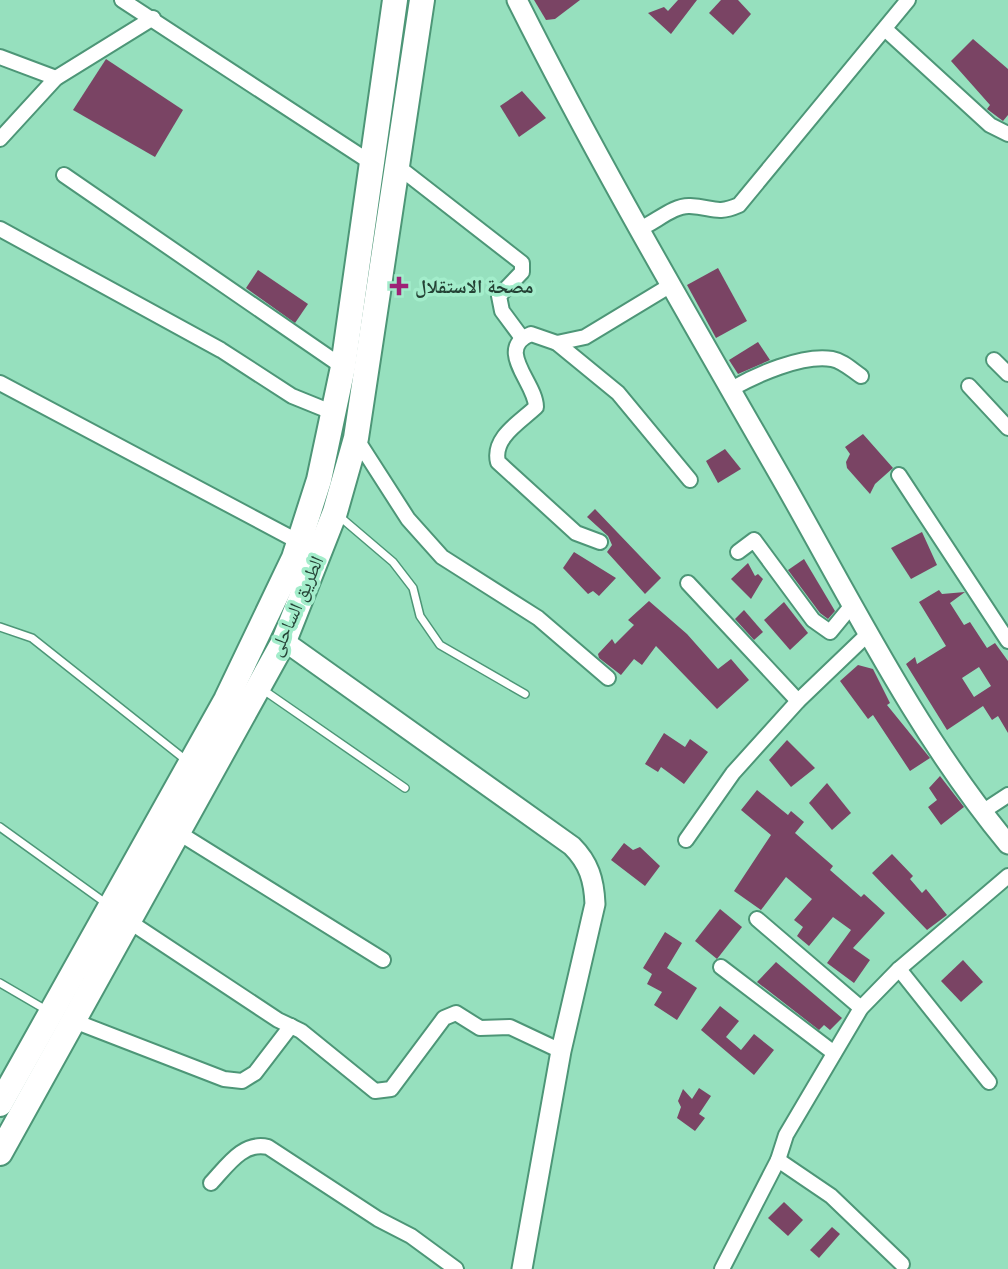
<svg xmlns="http://www.w3.org/2000/svg" width="1008" height="1269" font-family="'Roboto Serif','Noto Naskh Arabic',serif">
	<style>
		.building { fill: #7a4464; fill-rule: evenodd }
		.lines { fill: none; stroke-linecap: round; stroke-linejoin: round }
		.lane-casing { stroke: #4d9677; stroke-width: 10 }
		.street-casing { stroke: #4d9677; stroke-width: 18 }
		.secondary-casing { stroke: #4d9677; stroke-width: 23 }
		.highway-casing { stroke: #4d9677; stroke-width: 28 }
		.lane { stroke: #fff; stroke-width: 7 }
		.street { stroke: #fff; stroke-width: 14 }
		.secondary { stroke: #fff; stroke-width: 19 }
		.highway { stroke: #fff; stroke-width: 24 }
		.poi-dot { fill: #9e2176; stroke: #a3edcb; stroke-width: 2.5 }
		.labels { text-anchor: middle; dominant-baseline: central; stroke-width: 7; stroke-linejoin: round; paint-order: stroke }
		.poi-label { font-size: 19px; font-weight: bold; fill: #244235; stroke: #a3edcb; text-anchor: start }
		.street-label { font-size: 19px; fill: #244235; stroke: #a3edcb }
	</style>
	<rect width="100%" height="100%" fill="#96e0be"/>
	<g class="building">
		<path d="M 534,0 L 580,0 L 555,19 L 546,20 Z"/>
		<path d="M 678,0 L 697,0 L 671,34 L 648,13 L 664,7 L 668,11 Z"/>
		<path d="M 721,0 L 738,0 L 751,14 L 733,35 L 709,13 Z"/>
		<path d="M 973,39 L 1008,69 L 1008,115 L 1003,121 L 987,109 L 990,105 L 951,61 Z"/>
		<path d="M 106,59 L 183,110 L 155,157 L 73,110 Z"/>
		<path d="M 522,91 L 546,118 L 519,137 L 500,106 Z"/>
		<path d="M 718,268 L 747,321 L 716,338 L 687,285 Z"/>
		<path d="M 258,270 L 308,304 L 295,323 L 246,288 Z"/>
		<path d="M 758,342 L 770,360 L 738,374 L 729,360 Z"/>
		<path d="M 863,434 L 893,468 L 875,484 L 870,494 L 847,468 L 846,462 L 850,454 L 845,447 Z"/>
		<path d="M 725,449 L 741,469 L 718,483 L 706,461 Z"/>
		<path d="M 595,509 L 661,578 L 645,594 L 607,552 L 612,545 L 608,536 L 587,517 Z"/>
		<path d="M 922,532 L 937,565 L 911,579 L 891,548 Z"/>
		<path d="M 574,552 L 616,578 L 599,596 L 593,591 L 588,594 L 563,568 Z"/>
		<path d="M 804,559 L 835,611 L 828,619 L 820,613 L 788,570 Z"/>
		<path d="M 748,563 L 755,576 L 758,574 L 763,579 L 751,599 L 731,579 Z"/>
		<path d="M 939,590 L 942,594 L 965,592 L 950,603 L 964,625 L 970,622 L 987,648 L 995,643 L 1008,661 L 1008,733 L 998,716 L 992,720 L 983,706 L 947,730 L 906,664 L 915,657 L 917,664 L 946,646 L 919,602 ZM 979,667 L 991,686 L 974,697 L 962,678 Z"/>
		<path d="M 649,601 L 687,634 L 718,669 L 731,659 L 749,680 L 717,709 L 656,646 L 642,665 L 634,659 L 621,675 L 599,658 L 598,654 L 612,639 L 615,644 L 634,625 L 628,620 Z"/>
		<path d="M 784,602 L 808,633 L 790,650 L 764,620 Z"/>
		<path d="M 744,610 L 763,632 L 754,640 L 735,619 Z"/>
		<path d="M 858,665 L 873,669 L 890,703 L 887,705 L 930,758 L 910,771 L 873,715 L 868,719 L 840,681 Z"/>
		<path d="M 664,733 L 685,747 L 690,739 L 708,752 L 684,784 L 661,767 L 658,772 L 645,764 Z"/>
		<path d="M 787,740 L 815,768 L 791,787 L 769,760 Z"/>
		<path d="M 940,776 L 964,807 L 941,825 L 928,807 L 937,800 L 929,788 Z"/>
		<path d="M 827,783 L 851,813 L 832,830 L 809,803 Z"/>
		<path d="M 757,790 L 788,815 L 791,811 L 804,822 L 795,833 L 833,866 L 830,870 L 861,897 L 864,894 L 885,913 L 853,948 L 870,960 L 854,983 L 827,963 L 851,930 L 833,917 L 809,946 L 797,936 L 803,927 L 794,920 L 812,899 L 786,877 L 761,910 L 734,891 L 771,835 L 741,810 Z"/>
		<path d="M 624,843 L 633,850 L 640,847 L 660,866 L 645,886 L 611,860 Z"/>
		<path d="M 892,854 L 913,876 L 910,879 L 922,893 L 926,889 L 947,915 L 927,930 L 872,873 Z"/>
		<path d="M 720,909 L 742,927 L 717,959 L 695,941 Z"/>
		<path d="M 665,932 L 682,943 L 667,968 L 697,988 L 677,1020 L 654,1005 L 662,992 L 647,984 L 652,974 L 643,968 Z"/>
		<path d="M 963,960 L 983,982 L 961,1002 L 941,981 Z"/>
		<path d="M 776,962 L 842,1018 L 830,1030 L 824,1025 L 819,1030 L 757,982 Z"/>
		<path d="M 720,1006 L 739,1021 L 726,1037 L 741,1050 L 754,1034 L 774,1050 L 754,1075 L 701,1030 Z"/>
		<path d="M 699,1088 L 711,1096 L 699,1114 L 705,1118 L 695,1131 L 677,1118 L 681,1107 L 678,1101 L 683,1089 L 692,1099 Z"/>
		<path d="M 784,1202 L 803,1220 L 788,1236 L 768,1218 Z"/>
		<path d="M 832,1227 L 840,1234 L 819,1258 L 810,1250 Z"/>
	</g>
	<g class="lines">
		<g class="lane-casing">
			<g id="lane">
				<path d="M 339,516 L 393,562 L 413,588 L 420,616 L 440,645 L 525,694"/>
				<path d="M 0,627 L 32,638 L 187,761"/>
				<path d="M 262,689 L 405,788"/>
				<path d="M 0,827 L 107,904"/>
				<path d="M 0,983 L 48,1011"/>
			</g>
		</g>
		<g class="street-casing">
			<g id="street">
				<path d="M 122,0 L 373,164"/>
				<path d="M 885,29 L 990,125 L 1008,134"/>
				<path d="M 0,57 L 56,78"/>
				<path d="M 0,139 L 56,78 L 153,18"/>
				<path d="M 396,165 L 522,263 L 522,272 L 499,296 L 502,311 L 522,338"/>
				<path d="M 64,175 L 343,367"/>
				<path d="M 0,229 L 221,350 L 292,396 L 334,413"/>
				<path d="M 639,229 C 655,223 673,205 690,206 C 713,207 716,215 739,205 L 908,0"/>
				<path d="M 557,343 L 618,393 L 690,480"/>
				<path d="M 994,360 L 1008,374"/>
				<path d="M 0,383 L 299,542"/>
				<path d="M 969,386 L 1008,428"/>
				<path d="M 731,389 C 756,375 802,354 832,359 C 843,361 852,370 861,376"/>
				<path d="M 356,438 L 408,519 L 442,557 L 538,618 L 608,678"/>
				<path d="M 899,475 L 1008,641"/>
				<path d="M 600,542 L 576,533 L 498,462 C 492,438 520,422 536,407 C 536,383 494,349 531,334 L 557,343 L 585,337 L 671,285"/>
				<path d="M 738,552 L 754,540 L 813,620 L 830,632 L 853,604"/>
				<path d="M 688,583 L 798,701"/>
				<path d="M 982,812 L 1008,795"/>
				<path d="M 179,833 L 383,960"/>
				<path d="M 686,840 L 733,773 L 798,701 L 869,633"/>
				<path d="M 757,919 L 861,1008"/>
				<path d="M 130,922 L 278,1020 L 301,1031 L 375,1091 L 391,1089 L 444,1018 L 456,1013 L 480,1028 L 510,1027 L 561,1051"/>
				<path d="M 721,967 L 834,1053"/>
				<path d="M 899,969 L 989,1082"/>
				<path d="M 74,1021 L 224,1079 L 242,1081 L 255,1073 L 291,1026"/>
				<path d="M 778,1160 L 831,1196 L 902,1264"/>
				<path d="M 211,1183 C 227,1166 243,1141 268,1147 L 378,1219 L 411,1236 L 456,1269"/>
				<path d="M 722,1269 L 778,1160 L 786,1135 L 861,1008 L 899,969 L 1008,876"/>
			</g>
		</g>
		<g class="secondary-casing">
			<g id="secondary">
				<path d="M 517,0 C 599,164 692,322 783,481 C 853,604 917,734 1008,844"/>
				<path d="M 284,641 L 572,846 C 589,863 594,880 595,904 L 561,1051 L 522,1269"/>
			</g>
		</g>
		<g class="highway-casing">
			<g id="highway">
				<path d="M 0,1104 L 226,700 L 294,558 L 319,480 L 343,367 L 395,0"/>
				<path d="M 0,1153 L 284,641 L 335,512 L 356,438 L 422,0"/>
			</g>
		</g>
		<use href="#lane" class="lane"/>
		<use href="#street" class="street"/>
		<use href="#secondary" class="secondary"/>
		<use href="#highway" class="highway"/>
	</g>
	<path class="poi-dot" d="M395.5 275.5h7v7h7v7h-7v7h-7v-7h-7v-7h7z"/>
	<g class="labels">
		<g class="poi-label">
			<text x="415" y="286">مصحة الاستقلال</text>
		</g>
		<g class="street-label">
			<text transform="translate(296 606) rotate(-66)">الطريق الساحلى</text>
		</g>
	</g>
</svg>
